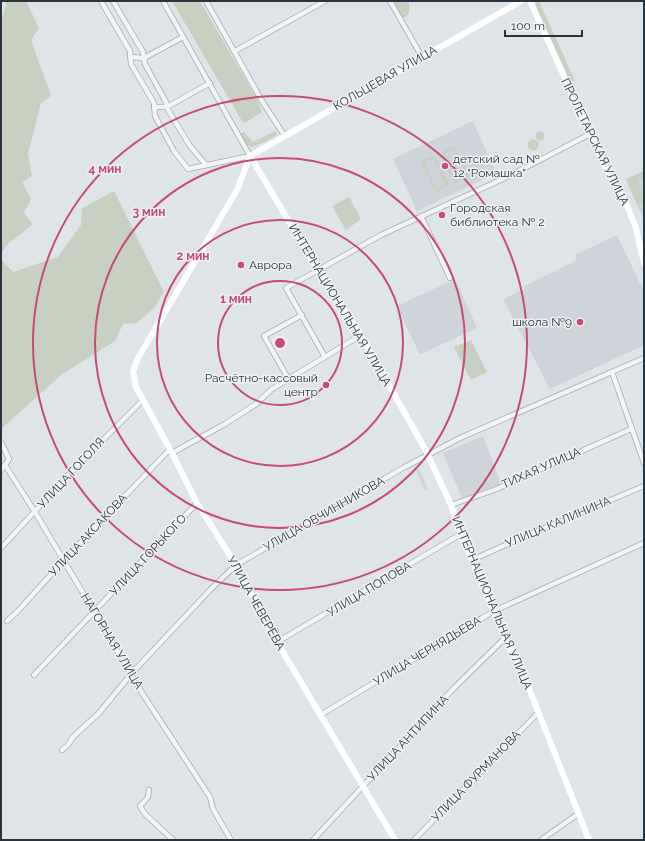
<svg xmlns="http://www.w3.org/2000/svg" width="645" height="841" font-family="Raleway,sans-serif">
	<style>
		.built { fill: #ced4da }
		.green { fill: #c8d1c1 }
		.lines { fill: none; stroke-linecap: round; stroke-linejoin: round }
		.street-casing { stroke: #a5acb2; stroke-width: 6 }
		.street { stroke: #f2f4f6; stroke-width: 4.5 }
		.secondary { stroke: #fff; stroke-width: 6 }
		.ring { fill: none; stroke: #c74b74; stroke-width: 2 }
		.poi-dot { fill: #c74b74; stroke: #eff3f5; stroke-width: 1.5 }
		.labels { text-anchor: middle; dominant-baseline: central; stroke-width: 3; stroke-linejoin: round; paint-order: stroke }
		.street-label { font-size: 12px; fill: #29353e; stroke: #eff3f5 }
		.poi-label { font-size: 12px; fill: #29353e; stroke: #eff3f5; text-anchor: start }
		.centre { fill: #c74b74; stroke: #eff3f5; stroke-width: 2 }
		.ring-label { font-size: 12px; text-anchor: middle; font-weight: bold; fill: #c74b74; stroke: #eff3f5; stroke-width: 3; stroke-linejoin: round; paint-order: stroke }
	</style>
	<rect width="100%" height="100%" fill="#dfe4e8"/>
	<g class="built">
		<path d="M 473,121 L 496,173 L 417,211 L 393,159 Z"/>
		<path d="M 644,171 L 644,221 L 626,179 Z"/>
		<path d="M 617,235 L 644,292 L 644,345 L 550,389 L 503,299 L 525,289 L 524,286 L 577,260 L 575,255 Z"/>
		<path d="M 455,279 L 477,328 L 421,354 L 419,353 L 397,306 Z"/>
		<path d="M 483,436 L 501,484 L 462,498 L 443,453 Z"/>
		<path d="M 419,469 L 428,489 L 425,491 L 416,470 Z"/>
	</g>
	<g class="green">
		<path d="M 7,1 L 26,1 L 39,28 L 31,40 L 51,96 L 41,103 L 28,154 L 32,176 L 22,182 L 31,199 L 24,213 L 33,224 L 9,243 L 1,253 L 1,22 Z"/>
		<path d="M 172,1 L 200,1 L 258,101 L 262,112 L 245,123 L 242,121 Z"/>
		<path d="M 392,1 L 409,1 L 409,13 L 406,17 L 402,18 Z"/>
		<path d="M 537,1 L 539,1 L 575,81 L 571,82 L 569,79 L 539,13 L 536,5 Z"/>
		<path d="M 275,131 L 277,135 L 265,142 L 252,147 L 243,143 L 240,134 L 244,132 L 253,142 Z"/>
		<circle cx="540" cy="136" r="4.5"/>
		<circle cx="533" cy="145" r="5.5"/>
		<path d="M 454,146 L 461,158 L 459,159 L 454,149 L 445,153 L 449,161 L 447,163 L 442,152 Z"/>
		<path d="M 434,156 L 440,166 L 437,167 L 433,159 L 425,163 L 429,174 L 427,174 L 421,161 Z"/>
		<path d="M 463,162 L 469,177 L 455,183 L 447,168 L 452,166 L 458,179 L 466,175 L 461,163 Z"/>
		<path d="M 443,170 L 449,185 L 435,191 L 429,178 L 431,177 L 436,189 L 445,185 L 439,172 Z"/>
		<path d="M 644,171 L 644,177 L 638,180 L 643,191 L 641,192 L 644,202 L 637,205 L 626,179 Z"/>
		<path d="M 114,191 L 164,292 L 154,308 L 137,323 L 123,324 L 115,341 L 61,375 L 1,429 L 1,259 L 13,272 L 58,257 L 81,225 L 82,208 Z"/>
		<path d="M 349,197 L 361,219 L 346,230 L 332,206 Z"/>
		<path d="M 471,340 L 487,372 L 471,380 L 454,347 Z"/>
	</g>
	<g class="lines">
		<g class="street-casing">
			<g id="street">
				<path d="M 101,1 L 130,51 L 131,64 L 154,103 L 155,116 L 174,151 L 188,169 L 250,156 L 163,1"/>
				<path d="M 113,1 L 143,52 L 145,64 L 166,102 L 168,110 L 190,146 L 206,165"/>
				<path d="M 206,1 L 262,101 L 284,135"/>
				<path d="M 390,1 L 422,57"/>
				<path d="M 235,51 L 325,1"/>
				<path d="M 130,57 L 144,58 L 183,37"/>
				<path d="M 154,107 L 167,107 L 210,83"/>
				<path d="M 421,216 L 450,278"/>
				<path d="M 325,357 L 286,288 L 381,235 L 509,176 L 590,134"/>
				<path d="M 612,372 L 644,463"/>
				<path d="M 289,380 L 264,336 L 302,315"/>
				<path d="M 1,442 L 9,459 L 5,465 L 35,512 L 144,696 L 210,797 L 213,809 L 231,840"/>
				<path d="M 172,453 L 225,424 L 256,404 L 272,389 L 361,335"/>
				<path d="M 1,470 L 5,465"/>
				<path d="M 451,505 L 494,490 L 631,429"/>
				<path d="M 1,548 L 72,471 L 143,400"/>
				<path d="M 472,560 L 523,537 L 644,486"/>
				<path d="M 7,621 L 17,612 L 64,560 L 170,449"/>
				<path d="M 277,642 L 461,534"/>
				<path d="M 34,675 L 197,503"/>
				<path d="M 322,714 L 494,611 L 644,543"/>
				<path d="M 62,750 L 68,745 L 73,737 L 99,713 L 132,673 L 210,590 L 236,565 L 403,468 L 460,438 L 644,358"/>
				<path d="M 149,790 L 148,797 L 140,806 L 145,814 L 173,840"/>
				<path d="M 313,840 L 454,688 L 505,638"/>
				<path d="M 414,840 L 538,713"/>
				<path d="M 541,840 L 578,814"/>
			</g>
		</g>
		<use href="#street" class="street"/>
		<g class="secondary">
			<path d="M 530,1 L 607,171 L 624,199 L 635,225 L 644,263"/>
			<path d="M 250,156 L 237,190 L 137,360 L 133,372 L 136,387 L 172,453 L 197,503 L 236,565 L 277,642 L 395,840"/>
			<path d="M 250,156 L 319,272 L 361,335 L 425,449 L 451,505 L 461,534 L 505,638 L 523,673 L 589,840"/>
			<path d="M 250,156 L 521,1"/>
		</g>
	</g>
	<g class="ring">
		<circle cx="280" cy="343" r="62"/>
		<circle cx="280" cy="343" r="123"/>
		<circle cx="280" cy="343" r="185"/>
		<circle cx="280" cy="343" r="247"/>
	</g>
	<g class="poi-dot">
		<circle cx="445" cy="166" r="4"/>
		<circle cx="442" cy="215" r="4"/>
		<circle cx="241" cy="265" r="4"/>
		<circle cx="580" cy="322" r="4"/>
		<circle cx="326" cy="385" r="4"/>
	</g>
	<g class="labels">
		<g class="street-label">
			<text transform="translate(385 78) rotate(-30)">КОЛЬЦЕВАЯ УЛИЦА</text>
			<text transform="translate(595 142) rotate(64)">ПРОЛЕТАРСКАЯ УЛИЦА</text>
			<text transform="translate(340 305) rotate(59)">ИНТЕРНАЦИОНАЛЬНАЯ УЛИЦА</text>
			<text transform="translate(541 468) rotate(-24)">ТИХАЯ УЛИЦА</text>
			<text transform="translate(71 473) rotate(-47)">УЛИЦА ГОГОЛЯ</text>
			<text transform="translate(324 514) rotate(-30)">УЛИЦА ОВЧИННИКОВА</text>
			<text transform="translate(558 522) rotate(-23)">УЛИЦА КАЛИНИНА</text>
			<text transform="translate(88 535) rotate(-47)">УЛИЦА АКСАКОВА</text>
			<text transform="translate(148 555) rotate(-47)">УЛИЦА ГОРЬКОГО</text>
			<text transform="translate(369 589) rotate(-31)">УЛИЦА ПОПОВА</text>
			<text transform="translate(256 603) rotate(61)">УЛИЦА ЧЕВЕРЁВА</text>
			<text transform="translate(492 603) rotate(67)">ИНТЕРНАЦИОНАЛЬНАЯ УЛИЦА</text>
			<text transform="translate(112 641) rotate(59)">НАГОРНАЯ УЛИЦА</text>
			<text transform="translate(427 651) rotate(-31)">УЛИЦА ЧЕРНЯДЬЕВА</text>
			<text transform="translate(408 738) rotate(-47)">УЛИЦА АНТИПИНА</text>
			<text transform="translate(476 776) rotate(-46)">УЛИЦА ФУРМАНОВА</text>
		</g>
		<g class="poi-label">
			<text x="453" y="159">детский сад №<tspan x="453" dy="14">12 "Ромашка"</tspan></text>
			<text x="450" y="208">Городская<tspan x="450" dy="14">библиотека № 2</tspan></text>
			<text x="249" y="265">Аврора</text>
			<text x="572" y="322" text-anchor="end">школа №9</text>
			<text x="318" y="378" text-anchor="end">Расчётно-кассовый<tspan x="318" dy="14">центр</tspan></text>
		</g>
	</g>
	<circle cx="280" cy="343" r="6" class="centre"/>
	<g class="ring-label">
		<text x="105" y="173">4 мин</text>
		<text x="149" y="216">3 мин</text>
		<text x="193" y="260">2 мин</text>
		<text x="236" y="303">1 мин</text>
	</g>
	<rect width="645" height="841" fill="none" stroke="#29353e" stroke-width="4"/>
	<path d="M505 30v6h77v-6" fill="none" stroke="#29353e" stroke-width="2"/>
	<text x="511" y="30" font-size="12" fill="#29353e" stroke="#eff3f5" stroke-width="3" paint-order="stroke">100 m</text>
</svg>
